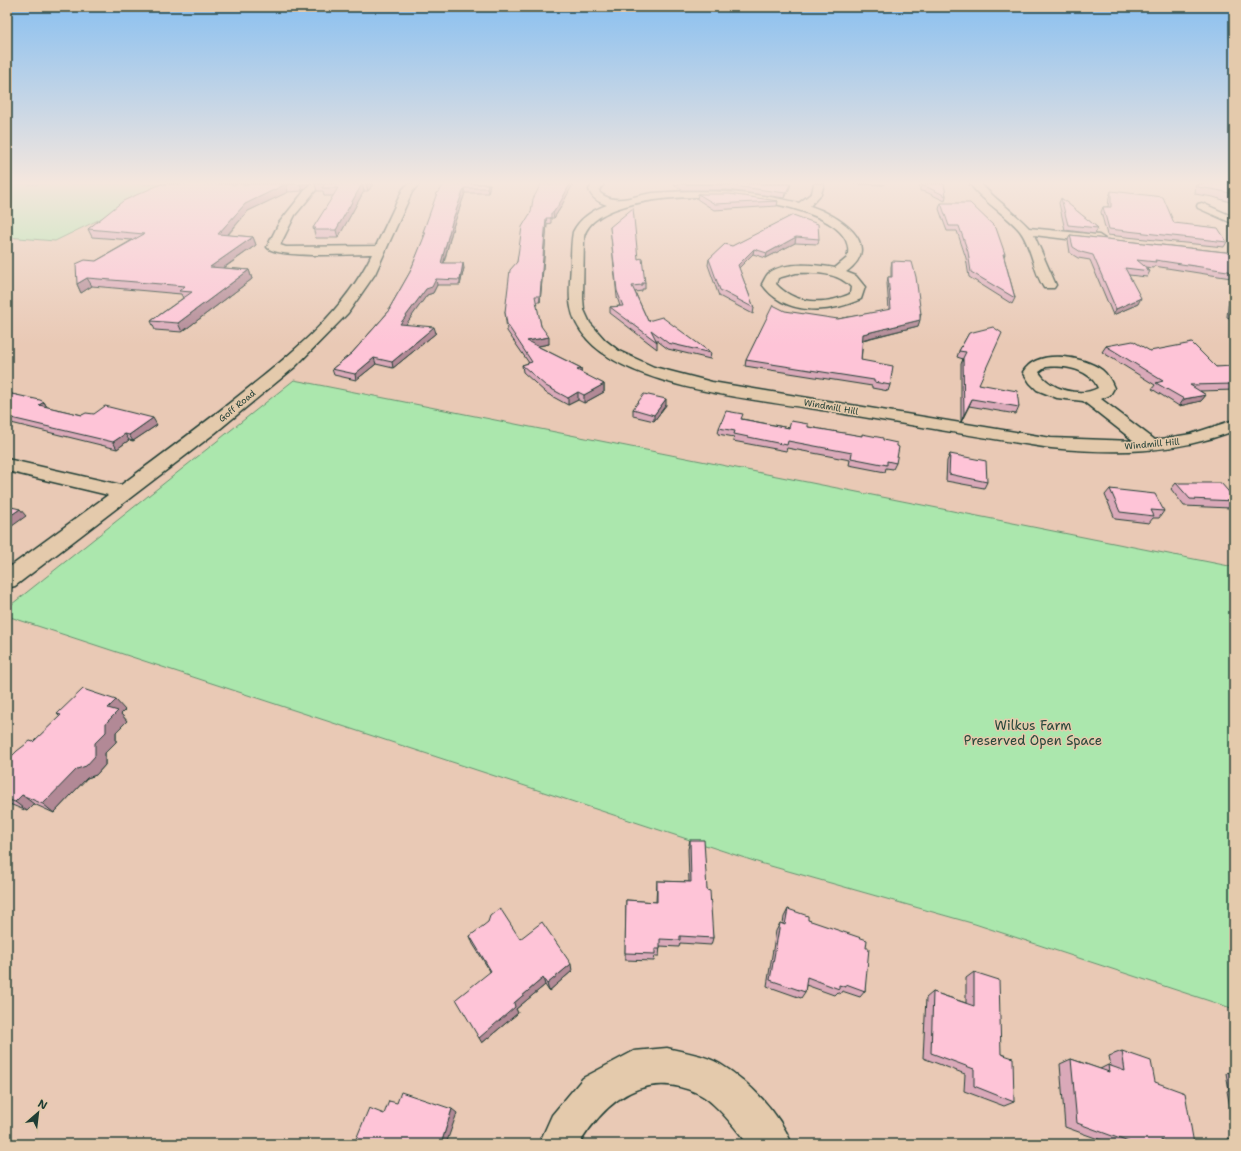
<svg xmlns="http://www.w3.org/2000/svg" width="1241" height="1151" font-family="'Shantell Sans',sans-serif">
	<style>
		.green { fill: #abe7ad; stroke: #659270 }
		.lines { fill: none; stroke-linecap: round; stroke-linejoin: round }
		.minor-casing { stroke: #1f3d34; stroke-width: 3 }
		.minor { fill: #e4caac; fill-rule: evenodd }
		.wall { fill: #daa9b9; stroke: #1f3d34 }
		.shaded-wall { fill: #b28996; stroke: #1f3d34 }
		.building { fill: #fec4d7; stroke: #1f3d34 }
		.labels { text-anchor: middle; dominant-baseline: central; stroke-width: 3; stroke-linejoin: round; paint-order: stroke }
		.far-street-label { font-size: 9px; fill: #1f3d34; stroke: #e4caac }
		.near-park-label { font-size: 13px; fill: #26463a; stroke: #e4caac }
	</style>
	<rect width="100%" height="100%" fill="#e9c9b5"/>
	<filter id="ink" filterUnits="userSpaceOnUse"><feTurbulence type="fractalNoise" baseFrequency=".025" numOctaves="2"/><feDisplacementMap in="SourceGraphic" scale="8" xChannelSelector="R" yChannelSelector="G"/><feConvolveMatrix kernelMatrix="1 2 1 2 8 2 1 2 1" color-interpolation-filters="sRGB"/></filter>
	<g filter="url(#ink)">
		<g class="green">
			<path d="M 7,184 L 172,184 L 55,241 L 7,237 Z"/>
			<path d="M 294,380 L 1234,567 L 1234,1009 L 975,924 L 760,863 L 7,616 L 7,608 Z"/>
		</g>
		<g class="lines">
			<g class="minor-casing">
				<g id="minor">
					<path d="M 310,184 L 321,184 L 295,215 L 280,245 L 286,247 L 376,246 L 403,189 L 408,184 L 419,184 L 412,192 L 375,274 L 348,313 L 296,366 L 215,433 L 15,586 L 7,588 L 7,569 L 108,495 L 7,471 L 7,459 L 121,485 C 163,454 205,423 246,390 C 294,352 345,310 372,254 C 354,254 276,259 267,247 L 279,223 Z"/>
					<path d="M 593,184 L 604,184 L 599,190 L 600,193 C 616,206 635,195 653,193 C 702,189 752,191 799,203 L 812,193 L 814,184 L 824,184 L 821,194 L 810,206 C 836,214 886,244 846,272 L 856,276 L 865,287 L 861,299 C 829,314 784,316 762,284 C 764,281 766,275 769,273 C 785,261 816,265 835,268 L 847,258 C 869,190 598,173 584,237 L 583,298 L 584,310 L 590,323 L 605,340 L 619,351 L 654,367 L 712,382 L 1051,438 L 1134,441 L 1083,401 L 1057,398 L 1037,390 L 1030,383 L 1023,372 C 1037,348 1083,356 1102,370 C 1108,375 1111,381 1114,388 L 1110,395 L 1101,399 L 1155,440 L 1191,434 L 1234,420 L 1234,431 C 1172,454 1116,454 1051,448 C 978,437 906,424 833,412 C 766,400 633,391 587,339 C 566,315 569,295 571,265 C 571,254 571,243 573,232 C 580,218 593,210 607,205 C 598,202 591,198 589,189 ZM 796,273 C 815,272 838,272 851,287 L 850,294 C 825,305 795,305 776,284 L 778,278 ZM 1046,367 C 1065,365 1090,369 1098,388 C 1080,398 1049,389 1039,372 Z"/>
					<path d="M 970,184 L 981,184 C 996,200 1014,212 1029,228 L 1099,235 L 1105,239 L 1099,243 L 1034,235 L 1056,285 L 1054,288 L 1044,288 C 1033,271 1032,247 1020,231 C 1005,213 984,203 970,184 Z"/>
					<path d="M 1202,203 L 1234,217 L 1234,224 L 1198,208 L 1197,206 L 1198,204 Z"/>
					<path d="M 667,1048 C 684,1052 705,1055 720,1064 C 750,1082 779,1113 792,1144 L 748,1144 C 735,1128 715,1101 697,1093 C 644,1069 606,1101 579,1144 L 539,1144 L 552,1115 L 583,1078 L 634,1051 Z"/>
				</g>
			</g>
			<use href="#minor" class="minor"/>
		</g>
		<g class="wall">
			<path d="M 161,184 L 309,184 L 302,191 L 288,192 L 248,211 L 228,235 L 253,237 L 256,245 L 224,268 L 249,270 L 252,279 L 182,332 L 155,330 L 151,321 L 183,298 L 181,294 L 92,286 L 81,293 L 77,284 L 96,261 L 132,240 L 92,237 L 88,229 Z"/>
			<path d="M 315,184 L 373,184 L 368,191 L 364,191 L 338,238 L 316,238 L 313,228 L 334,196 L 324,196 L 323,191 L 317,191 Z"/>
			<path d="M 444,184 L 490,184 L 488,193 L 465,193 L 453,227 L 444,263 L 464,268 L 460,285 L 437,285 L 433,293 L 427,295 L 405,324 L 436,333 L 393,368 L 376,364 L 356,380 L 334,375 L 332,369 L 352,353 L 389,311 L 389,309 L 410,272 L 424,238 L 423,232 L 444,186 Z"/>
			<path d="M 673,184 L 791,184 L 790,187 L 785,198 L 727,190 L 682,190 Z"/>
			<path d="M 853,184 L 884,184 L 884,185 Z"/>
			<path d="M 920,184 L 944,184 L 946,196 L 945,201 L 926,192 L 920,191 Z"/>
			<path d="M 1196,184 L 1234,184 L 1234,203 L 1213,197 L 1195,194 Z"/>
			<path d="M 1111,191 L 1174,223 L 1227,242 L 1224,247 L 1107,235 L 1101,212 L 1103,207 L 1108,207 L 1109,197 Z"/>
			<path d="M 698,194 L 778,201 L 777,206 L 714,210 L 697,199 Z"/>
			<path d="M 1061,198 L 1098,228 L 1095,234 L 1065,230 L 1059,203 Z"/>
			<path d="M 941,203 L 1005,254 L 1004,257 L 1015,298 L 1012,304 L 969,277 L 966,258 L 957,231 L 947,231 L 939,209 Z"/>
			<path d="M 561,207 L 554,218 L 551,218 L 551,223 L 547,224 L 540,302 L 536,302 L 541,326 L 549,344 L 537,346 L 581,368 L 581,373 L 604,384 L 604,392 L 584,403 L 578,400 L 568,405 L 546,393 L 523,372 L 522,365 L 529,363 L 507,331 L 505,312 L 517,262 L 531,212 Z"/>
			<path d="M 793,215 L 819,239 L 818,244 L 795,243 L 766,258 L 753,254 L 739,268 L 754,308 L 753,314 L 719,296 L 708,265 L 709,259 Z"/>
			<path d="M 610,227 L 638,259 L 645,283 L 645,289 L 642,289 L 642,291 L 635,292 L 648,321 L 711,353 L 710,359 L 668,349 L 655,339 L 657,342 L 657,349 L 610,313 L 610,307 L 620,306 L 617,297 Z"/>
			<path d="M 1070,235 L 1234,253 L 1234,320 L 1227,317 L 1231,278 L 1154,266 L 1153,268 L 1145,267 L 1150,271 L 1147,277 L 1129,275 L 1138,304 L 1113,315 L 1090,260 L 1078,258 L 1070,253 L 1068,240 Z"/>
			<path d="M 892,261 L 921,314 L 918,326 L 863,340 L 861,360 L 890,385 L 888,391 L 872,388 L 872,386 L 745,366 L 746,360 L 838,319 L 889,310 L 887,283 L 888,277 L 891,277 L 891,267 Z"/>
			<path d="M 969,333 L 979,384 L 1019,407 L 1016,414 L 969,406 L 961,422 L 961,364 L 963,359 L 957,357 L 959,351 Z"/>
			<path d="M 1106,346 L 1150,351 L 1216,367 L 1234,368 L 1234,390 L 1200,391 L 1206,395 L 1201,401 L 1179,406 L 1152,389 L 1155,385 L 1102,352 Z"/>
			<path d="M 7,393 L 44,402 L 47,407 L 82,415 L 157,425 L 133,441 L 129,440 L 117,449 L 7,422 Z"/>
			<path d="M 666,405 L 654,421 L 633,416 L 633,409 Z"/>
			<path d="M 742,419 L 789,428 L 808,427 L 883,440 L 896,463 L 893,469 L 886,468 L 885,472 L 849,465 L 850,460 L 787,448 L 786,451 L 733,441 L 734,437 L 718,434 L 719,428 Z"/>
			<path d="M 950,454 L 987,482 L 984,488 L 946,481 L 947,461 Z"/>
			<path d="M 1176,483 L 1234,498 L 1234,503 L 1230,508 L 1184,506 L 1171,489 Z"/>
			<path d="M 1110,489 L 1164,511 L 1159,518 L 1153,518 L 1149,523 L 1115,519 L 1105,495 Z"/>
			<path d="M 125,710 L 121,714 L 127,721 L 116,732 L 116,742 L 105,753 L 105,765 L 96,775 L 87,778 L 54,813 L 34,804 L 27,811 L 7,803 L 7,761 L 33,742 L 60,717 L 57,714 Z"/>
			<path d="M 690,840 L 707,890 L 713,938 L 711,945 L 680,943 L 679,947 L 660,946 L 659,956 L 655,956 L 654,961 L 625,960 L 626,900 L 656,902 L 657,881 L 689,882 L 688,849 Z"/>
			<path d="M 788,909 L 808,920 L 866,948 L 865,991 L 860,997 L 842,991 L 840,994 L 837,992 L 834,995 L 806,985 L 805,992 L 801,998 L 767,986 L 776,931 L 780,923 L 783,924 L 784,917 Z"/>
			<path d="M 470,936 L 520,939 L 572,971 L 549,991 L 545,985 L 516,1009 L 518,1013 L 482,1043 L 490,971 L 473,944 Z"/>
			<path d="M 974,972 L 1001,1054 L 1014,1102 L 1004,1106 L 964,1091 L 965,1074 L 923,1058 L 926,998 L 933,992 L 966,1003 L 966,978 Z"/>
			<path d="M 1122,1051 L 1155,1082 L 1194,1144 L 1112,1144 L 1065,1127 L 1060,1064 L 1071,1059 L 1100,1069 L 1108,1065 L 1111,1066 L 1109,1056 Z"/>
			<path d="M 1234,1071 L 1234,1128 L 1227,1091 L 1229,1090 L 1226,1073 Z"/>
			<path d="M 1234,1138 L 1234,1144 L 1229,1144 L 1228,1139 Z"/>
		</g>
		<g class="shaded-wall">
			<path d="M 286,184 L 288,192 L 248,211 L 221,242 L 218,234 L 245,204 Z"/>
			<path d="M 300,184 L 309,184 L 302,191 Z"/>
			<path d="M 362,184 L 364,191 L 338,238 L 336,230 Z"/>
			<path d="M 366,184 L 373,184 L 368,191 Z"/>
			<path d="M 488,184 L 490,184 L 488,193 L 487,188 Z"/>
			<path d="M 570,184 L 573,184 L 561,207 L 554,218 L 553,213 Z"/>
			<path d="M 790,184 L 791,184 L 790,187 L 785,198 L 786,193 Z"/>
			<path d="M 464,188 L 465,193 L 453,227 L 442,269 L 441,263 L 452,222 Z"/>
			<path d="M 546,218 L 547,224 L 540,302 L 540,296 Z"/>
			<path d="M 253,237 L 256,245 L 213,275 L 210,267 Z"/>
			<path d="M 796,237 L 795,243 L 766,258 L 767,253 Z"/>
			<path d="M 754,249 L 753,254 L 737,270 L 738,265 Z"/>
			<path d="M 463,263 L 464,268 L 460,285 L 460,280 Z"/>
			<path d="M 249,270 L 252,279 L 182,332 L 178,323 Z"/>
			<path d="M 87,278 L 92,286 L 81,293 L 77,284 Z"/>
			<path d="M 436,279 L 437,285 L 433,293 L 427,295 L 402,330 L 400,324 L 426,289 Z"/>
			<path d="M 1141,298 L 1138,304 L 1113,315 L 1116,309 Z"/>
			<path d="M 920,320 L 918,326 L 861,340 L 863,334 Z"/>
			<path d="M 434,327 L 436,333 L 393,368 L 392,362 Z"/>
			<path d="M 549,337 L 549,344 L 528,348 L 527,341 Z"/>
			<path d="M 374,358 L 376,364 L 356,380 L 355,374 Z"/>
			<path d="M 581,368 L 582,375 L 577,370 Z"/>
			<path d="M 604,384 L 604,392 L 584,403 L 584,395 Z"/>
			<path d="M 578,392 L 578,400 L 568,405 L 568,398 Z"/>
			<path d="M 1206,395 L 1201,401 L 1179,406 L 1184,399 Z"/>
			<path d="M 666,399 L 666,405 L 654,421 L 654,415 Z"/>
			<path d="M 972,399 L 969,406 L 961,422 L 964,415 Z"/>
			<path d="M 44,402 L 48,409 L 39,405 Z"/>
			<path d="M 153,418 L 157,425 L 133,441 L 129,435 Z"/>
			<path d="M 125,434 L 129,440 L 117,449 L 113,442 Z"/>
			<path d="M 20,509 L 26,516 L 8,529 L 7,528 L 7,518 Z"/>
			<path d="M 116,700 L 125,710 L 121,714 L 127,721 L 116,732 L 116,742 L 105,753 L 105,765 L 96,775 L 87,778 L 54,813 L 43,804 L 95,743 L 106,723 L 108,708 Z"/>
			<path d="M 22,795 L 34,804 L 27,811 L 15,802 Z"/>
			<path d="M 571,964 L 572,971 L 549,991 L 547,984 Z"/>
			<path d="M 543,978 L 545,985 L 516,1009 L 518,1013 L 482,1043 L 479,1038 L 514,1003 Z"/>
			<path d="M 452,1109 L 457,1113 L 446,1144 L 441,1144 Z"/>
		</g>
		<g class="building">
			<path d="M 161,184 L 296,184 L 286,184 L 245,204 L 218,234 L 253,237 L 210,267 L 249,270 L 178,323 L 151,321 L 192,292 L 179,291 L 185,286 L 87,278 L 77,284 L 76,264 L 85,260 L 96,261 L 144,234 L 88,229 L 123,201 Z"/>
			<path d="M 325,184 L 362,184 L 336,230 L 314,230 L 316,228 L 313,228 L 338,188 L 322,188 Z"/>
			<path d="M 445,184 L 488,184 L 487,188 L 464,188 L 452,222 L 441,263 L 463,263 L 460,280 L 436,279 L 432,287 L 426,289 L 400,324 L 434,327 L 392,362 L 374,358 L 355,374 L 332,369 L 352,353 L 391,309 L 389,309 L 410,272 L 426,232 L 423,232 L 437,193 Z"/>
			<path d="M 541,184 L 570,184 L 561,201 L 553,213 L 551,213 L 551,218 L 546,218 L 540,296 L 535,296 L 541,326 L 549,337 L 527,341 L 581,368 L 577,370 L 604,384 L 584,395 L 578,392 L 568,398 L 546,386 L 522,365 L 532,362 L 507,324 L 505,312 L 510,270 L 517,262 L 522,227 L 531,212 L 533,199 Z"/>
			<path d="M 682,184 L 790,184 L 786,193 L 727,185 Z"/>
			<path d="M 922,184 L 944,184 L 946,196 L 927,187 L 922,186 Z"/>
			<path d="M 1199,184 L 1234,184 L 1234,194 L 1217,190 L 1198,187 Z"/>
			<path d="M 1111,191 L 1163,197 L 1174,223 L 1218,228 L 1227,242 L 1109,229 L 1103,207 L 1111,207 Z"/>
			<path d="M 698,194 L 729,194 L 778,201 L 715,204 Z"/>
			<path d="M 1061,198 L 1098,228 L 1068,225 Z"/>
			<path d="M 941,203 L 970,203 L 996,228 L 1005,254 L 1003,254 L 1015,298 L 971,272 L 968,252 L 959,226 L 949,226 Z"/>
			<path d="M 633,208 L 638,259 L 642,258 L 645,283 L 642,283 L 642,285 L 632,286 L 648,321 L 662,317 L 711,353 L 668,343 L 651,330 L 657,342 L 610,307 L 623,306 L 617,291 L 610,227 Z"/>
			<path d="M 793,215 L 818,224 L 819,239 L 796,237 L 767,253 L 754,249 L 738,265 L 754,308 L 720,290 L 709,259 L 725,244 L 732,246 Z"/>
			<path d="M 1070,235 L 1234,253 L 1234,272 L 1155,260 L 1156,262 L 1137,260 L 1150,271 L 1125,268 L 1141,298 L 1116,309 L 1093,255 L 1081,252 L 1073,247 Z"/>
			<path d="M 892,261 L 912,262 L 916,277 L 921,314 L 920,313 L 920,320 L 863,334 L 861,360 L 893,366 L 890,385 L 874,382 L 874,380 L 746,360 L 773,305 L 785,311 L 838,319 L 891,309 L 888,277 L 892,277 Z"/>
			<path d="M 1234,281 L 1234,312 L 1231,311 Z"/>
			<path d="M 993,327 L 1002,333 L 979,384 L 1017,391 L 1019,407 L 972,399 L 964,415 L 963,358 L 966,352 L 959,351 L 969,333 Z"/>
			<path d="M 1133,341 L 1150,351 L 1192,343 L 1216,367 L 1232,366 L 1234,368 L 1234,384 L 1190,385 L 1206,395 L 1184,399 L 1156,383 L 1163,381 L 1106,346 Z"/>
			<path d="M 7,393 L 40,400 L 44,402 L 39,405 L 82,415 L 86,413 L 94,414 L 105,406 L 153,418 L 129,435 L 125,434 L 113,442 L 7,417 Z"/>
			<path d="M 644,394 L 666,399 L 654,415 L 633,409 Z"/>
			<path d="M 726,411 L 743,414 L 741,419 L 789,428 L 791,421 L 808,424 L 808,427 L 862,436 L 862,434 L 883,438 L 883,440 L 897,443 L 897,446 L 899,447 L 896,463 L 887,461 L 887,465 L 851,458 L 852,453 L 788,441 L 787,445 L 734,434 L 735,431 L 719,428 Z"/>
			<path d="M 950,454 L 986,461 L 987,482 L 949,474 Z"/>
			<path d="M 1176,483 L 1221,483 L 1234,498 L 1234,501 L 1190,499 Z"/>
			<path d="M 1110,489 L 1155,494 L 1164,511 L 1151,510 L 1154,516 L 1120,512 Z"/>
			<path d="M 7,506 L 20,509 L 7,518 Z"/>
			<path d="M 83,689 L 116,700 L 108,708 L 118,711 L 106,723 L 106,732 L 95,743 L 95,756 L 86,766 L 77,769 L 43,804 L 22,795 L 15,802 L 7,799 L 7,761 L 17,751 L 30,741 L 33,742 L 61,715 L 57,714 Z"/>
			<path d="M 690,840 L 704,840 L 707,890 L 710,891 L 713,938 L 680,936 L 680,940 L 660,939 L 660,949 L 655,949 L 655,954 L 625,953 L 626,900 L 657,902 L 657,881 L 691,882 Z"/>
			<path d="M 500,908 L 520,939 L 542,922 L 571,964 L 547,984 L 543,978 L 514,1003 L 515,1007 L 479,1038 L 456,999 L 491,971 L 470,936 L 488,922 L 490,916 Z"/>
			<path d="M 788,909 L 808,916 L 808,920 L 867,940 L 866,948 L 869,948 L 865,991 L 846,984 L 846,987 L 839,985 L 839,989 L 807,977 L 805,992 L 770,980 L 780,923 L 785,925 Z"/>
			<path d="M 974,972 L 999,980 L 1001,1054 L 1013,1058 L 1014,1102 L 974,1086 L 974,1069 L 931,1053 L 933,992 L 974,1006 Z"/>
			<path d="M 1122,1051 L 1151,1061 L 1155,1082 L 1185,1093 L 1194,1144 L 1173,1144 L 1161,1140 L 1162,1144 L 1134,1144 L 1077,1123 L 1071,1059 L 1109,1072 L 1108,1065 L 1125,1071 Z"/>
			<path d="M 401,1092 L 452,1109 L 441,1144 L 354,1144 L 369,1108 L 384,1114 L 389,1101 L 397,1103 Z"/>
		</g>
	</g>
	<linearGradient id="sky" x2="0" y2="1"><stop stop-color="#8ac0f0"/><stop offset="0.53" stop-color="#f5e7de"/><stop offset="1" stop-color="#f5e7de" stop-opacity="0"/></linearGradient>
	<rect width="1241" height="345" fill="url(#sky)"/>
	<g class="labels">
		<g class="far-street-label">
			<text transform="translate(237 406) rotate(-40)">Goff Road</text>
			<text transform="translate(831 407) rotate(10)">Windmill Hill</text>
			<text transform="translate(1152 444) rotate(-5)">Windmill Hill</text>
		</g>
		<g class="near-park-label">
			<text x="1033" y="725">Wilkus Farm<tspan x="1033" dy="15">Preserved Open Space</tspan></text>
		</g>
	</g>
	<rect width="1241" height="1151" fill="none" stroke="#e4caac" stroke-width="24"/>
	<rect x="12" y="12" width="1217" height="1127" fill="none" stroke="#1f3d34" stroke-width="1.5" filter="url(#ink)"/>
	<g transform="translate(38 1113) rotate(28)" stroke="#e4caac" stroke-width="3" paint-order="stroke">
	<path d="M0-3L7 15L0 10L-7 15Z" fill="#1f3d34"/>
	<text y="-6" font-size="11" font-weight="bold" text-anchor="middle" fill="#1f3d34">N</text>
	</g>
</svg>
